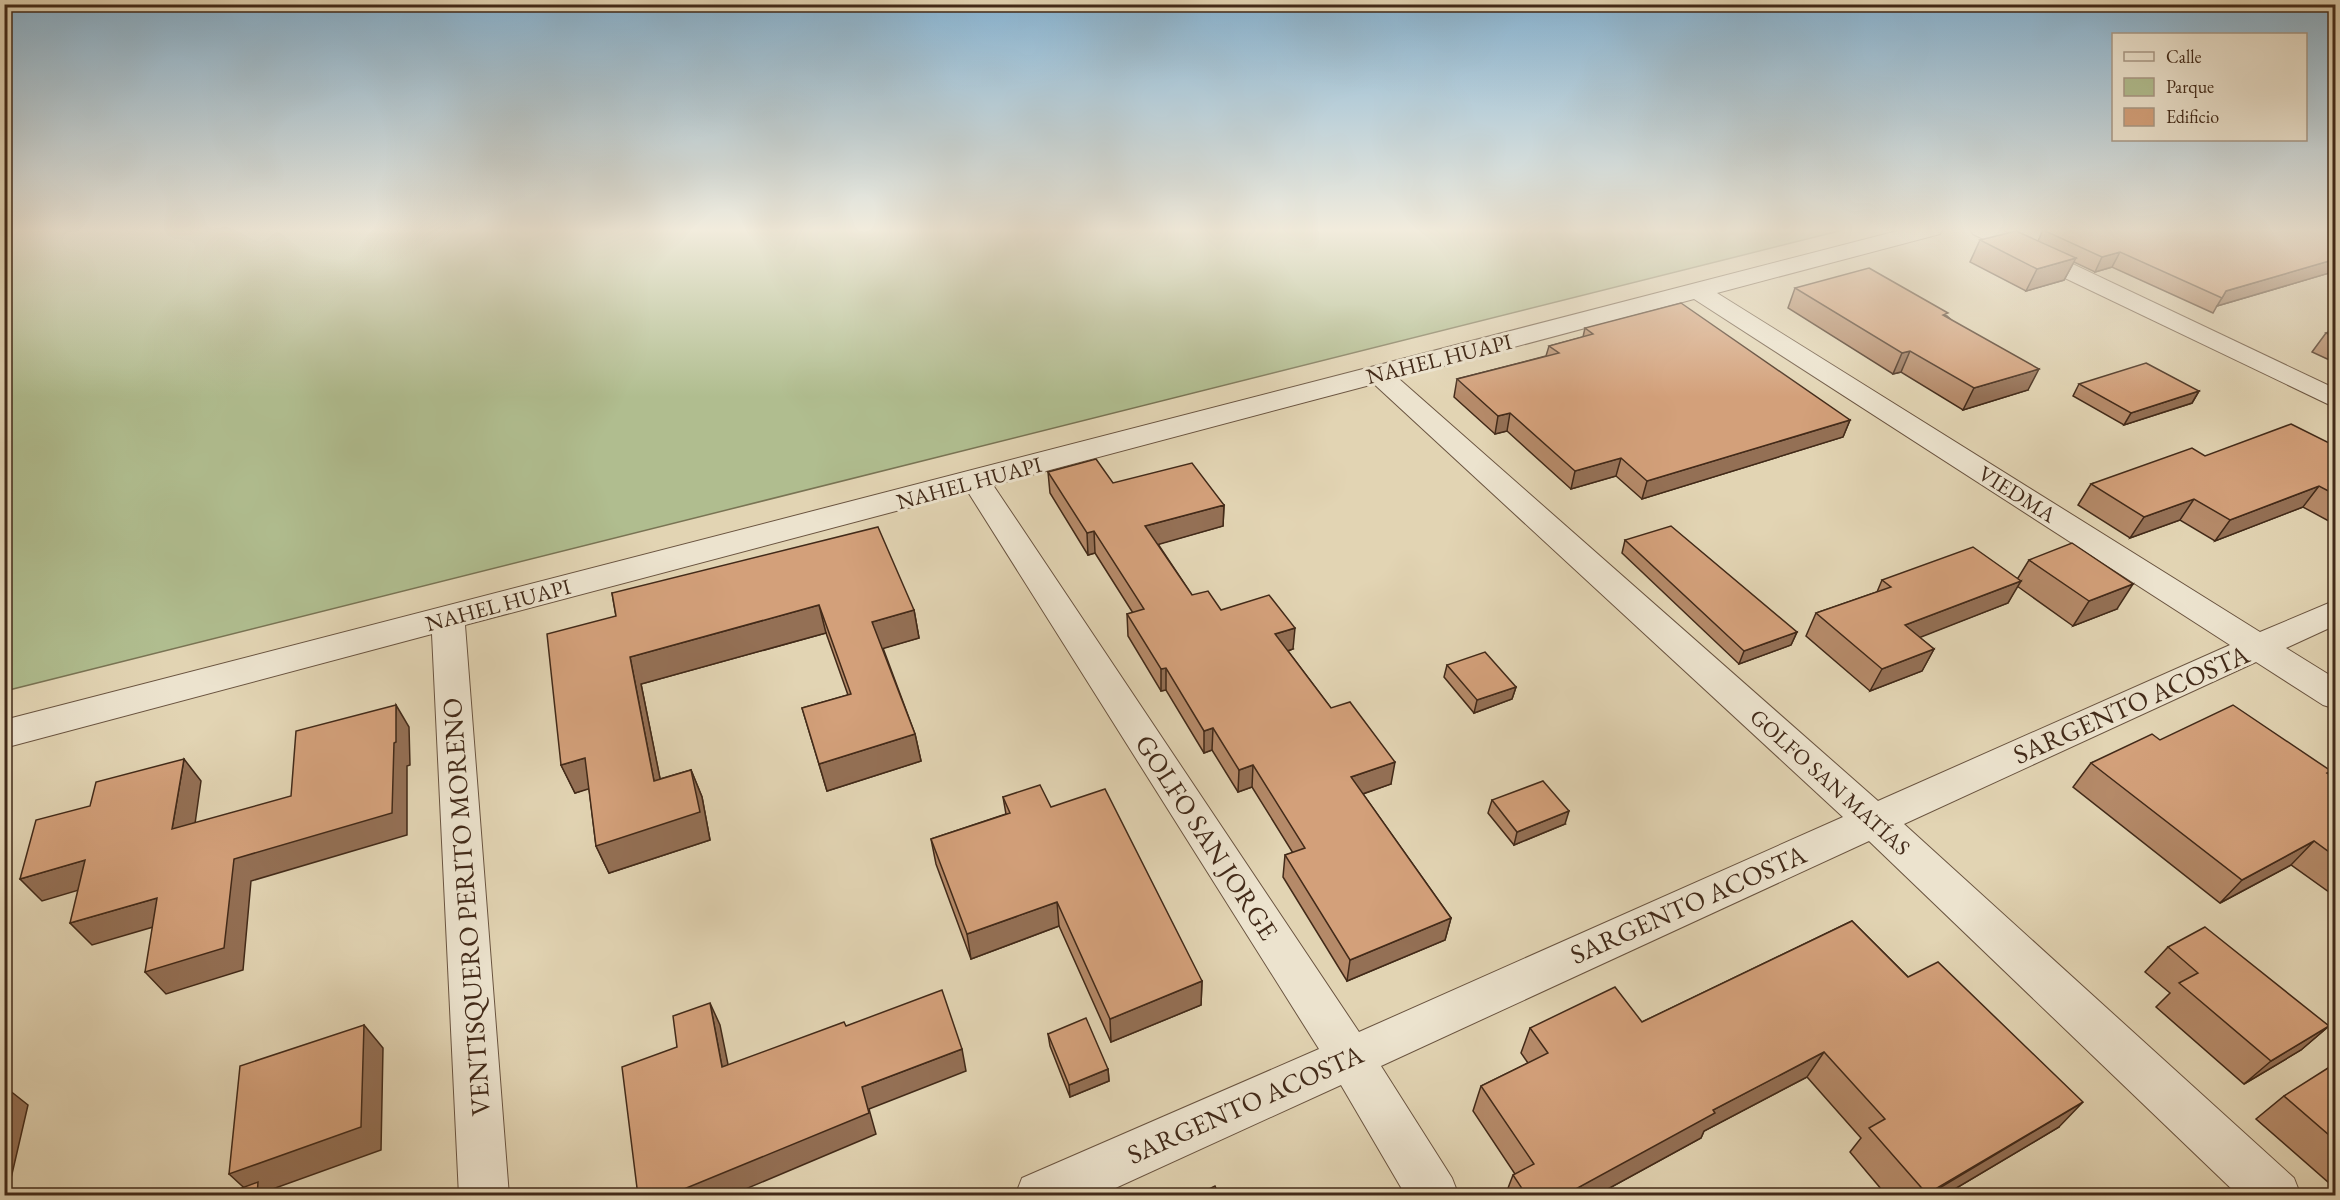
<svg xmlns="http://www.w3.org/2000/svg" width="2340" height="1200" font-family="'EB Garamond',serif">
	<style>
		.green { fill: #b0bd8f; stroke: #797454; stroke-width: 1.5 }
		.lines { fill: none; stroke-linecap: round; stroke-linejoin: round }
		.minor-casing { stroke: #6a5440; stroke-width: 2 }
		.minor { fill: #ece3ce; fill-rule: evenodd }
		.wall { fill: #b58a69; stroke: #422a19; stroke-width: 1.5 }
		.shaded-wall { fill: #947055; stroke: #422a19; stroke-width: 1.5 }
		.building { fill: #d3a07a; stroke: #422a19; stroke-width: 1.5 }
		.labels { text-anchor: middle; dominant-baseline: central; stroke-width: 6; stroke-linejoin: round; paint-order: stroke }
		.street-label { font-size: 22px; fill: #422a19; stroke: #ece3ce }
		.near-street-label { font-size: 27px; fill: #422a19; stroke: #ece3ce }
	</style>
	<rect width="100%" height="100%" fill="#e2d4b3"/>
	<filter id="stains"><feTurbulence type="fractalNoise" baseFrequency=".00333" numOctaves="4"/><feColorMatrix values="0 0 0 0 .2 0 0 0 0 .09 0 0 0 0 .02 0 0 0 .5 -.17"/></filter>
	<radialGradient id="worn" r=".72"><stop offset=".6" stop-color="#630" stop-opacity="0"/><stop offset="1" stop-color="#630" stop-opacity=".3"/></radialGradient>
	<path class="green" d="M 5,229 L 1847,229 L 5,691 Z"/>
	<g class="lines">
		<g class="minor-casing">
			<g id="minor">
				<path d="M 1905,229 L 1943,229 L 1940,234 L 1717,293 L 2260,632 L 2336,600 L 2336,625 L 2286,648 L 2336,679 L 2336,709 L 2323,705 L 2256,662 L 1904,824 L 2294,1178 L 2301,1196 L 2239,1196 L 1869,841 L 1381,1066 L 1452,1178 L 1459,1196 L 1406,1196 L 1341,1085 L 1098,1196 L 1015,1196 L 1022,1178 L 1319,1049 L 968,492 L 465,625 L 509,1196 L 459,1196 L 432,634 L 4,748 L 4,720 ZM 1694,299 L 2230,645 L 1878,801 L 1398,378 ZM 1374,384 L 1843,817 L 1359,1032 L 993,485 Z"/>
				<path d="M 1970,229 L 1999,229 L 2336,389 L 2336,408 L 1973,234 Z"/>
			</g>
		</g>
		<use href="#minor" class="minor"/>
	</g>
	<g class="wall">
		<path d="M 2336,229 L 2336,271 L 2217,306 L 2213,313 L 2112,267 L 2095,272 L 2074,262 L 2064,280 L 2026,291 L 1970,262 L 1980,240 L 2038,241 L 2043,230 Z"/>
		<path d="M 1795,288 L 1947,316 L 2028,390 L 1963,410 L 1901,372 L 1893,374 L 1788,308 Z"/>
		<path d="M 1585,328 L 1850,420 L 1843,437 L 1642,499 L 1616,476 L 1571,489 L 1507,431 L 1495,434 L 1454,397 L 1457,379 L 1546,356 L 1549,346 L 1583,337 Z"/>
		<path d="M 2336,330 L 2336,363 L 2312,352 L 2326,333 Z"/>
		<path d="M 2079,384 L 2199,391 L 2192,403 L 2124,425 L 2073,396 Z"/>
		<path d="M 2336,441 L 2336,525 L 2303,507 L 2215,541 L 2180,520 L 2130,538 L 2078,505 L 2091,484 L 2205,456 L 2329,443 Z"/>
		<path d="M 1048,472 L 1224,505 L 1223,526 L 1158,544 L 1192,595 L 1221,610 L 1293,649 L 1288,651 L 1331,708 L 1391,784 L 1363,794 L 1451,918 L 1445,940 L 1347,981 L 1283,877 L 1285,855 L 1293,853 L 1252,787 L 1238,792 L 1212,750 L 1204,753 L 1166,690 L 1161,691 L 1128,636 L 1127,614 L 1133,613 L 1095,553 L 1088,555 L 1050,493 Z"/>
		<path d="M 1625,540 L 1797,632 L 1791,645 L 1739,664 L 1622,553 Z"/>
		<path d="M 2029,560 L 2117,609 L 2073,626 L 2017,586 L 2008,603 L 1919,637 L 1934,649 L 1922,671 L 1870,691 L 1806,636 L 1816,613 L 1877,592 L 1882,580 L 2018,578 Z"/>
		<path d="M 612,593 L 914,610 L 919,638 L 883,648 L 915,734 L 921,761 L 827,791 L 802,708 L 848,695 L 826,633 L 641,684 L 660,779 L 691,770 L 702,797 L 710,840 L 609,873 L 596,846 L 589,788 L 575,793 L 561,765 L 616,616 Z"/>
		<path d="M 1447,665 L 1516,687 L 1512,699 L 1474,713 L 1444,677 Z"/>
		<path d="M 2160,740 L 2331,771 L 2328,774 L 2336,779 L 2336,897 L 2291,865 L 2220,903 L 2073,787 L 2091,763 Z"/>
		<path d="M 1003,797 L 1051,807 L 1202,981 L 1201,1005 L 1111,1042 L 1059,926 L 971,959 L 936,864 L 931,839 L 1006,814 Z"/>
		<path d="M 1492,800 L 1565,824 L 1514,845 L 1488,813 Z"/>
		<path d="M 1852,921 L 2059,1127 L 1943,1196 L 1887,1196 L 1850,1152 L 1861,1138 L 1807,1077 L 1704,1131 L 1701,1138 L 1595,1196 L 1505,1196 L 1513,1175 L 1515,1174 L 1473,1111 L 1481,1086 L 1528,1063 L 1521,1053 L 1530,1028 L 1642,1022 Z"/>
		<path d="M 2168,947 L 2329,1026 L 2301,1050 L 2244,1084 L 2156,1007 L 2170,993 L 2145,972 Z"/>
		<path d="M 1048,1034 L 1108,1069 L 1109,1081 L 1070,1097 L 1050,1046 Z"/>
		<path d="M 2336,1074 L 2336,1189 L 2256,1119 L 2284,1096 Z"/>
	</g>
	<g class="shaded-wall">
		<path d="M 2120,252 L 2112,267 L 2095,272 L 2102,257 Z"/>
		<path d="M 2076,258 L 2064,280 L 2026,291 L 2037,269 Z"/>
		<path d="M 2336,259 L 2336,271 L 2217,306 L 2226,291 Z"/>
		<path d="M 1910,351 L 1901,372 L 1893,374 L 1902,353 Z"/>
		<path d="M 2039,369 L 2028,390 L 1963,410 L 1974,388 Z"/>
		<path d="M 2199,391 L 2192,403 L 2124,425 L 2131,413 Z"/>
		<path d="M 1510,413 L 1507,431 L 1495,434 L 1498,416 Z"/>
		<path d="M 1850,420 L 1843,437 L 1642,499 L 1647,481 Z"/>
		<path d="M 1621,458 L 1616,476 L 1571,489 L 1575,471 Z"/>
		<path d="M 2319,486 L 2303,507 L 2215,541 L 2230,520 Z"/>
		<path d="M 2194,499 L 2180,520 L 2130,538 L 2144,517 Z"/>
		<path d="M 1224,505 L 1223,526 L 1146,548 L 1145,526 Z"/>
		<path d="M 1094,531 L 1095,553 L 1088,555 L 1087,533 Z"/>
		<path d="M 2021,581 L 2008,603 L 1893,648 L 1905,625 Z"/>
		<path d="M 2133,584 L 2117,609 L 2073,626 L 2089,601 Z"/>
		<path d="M 819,605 L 826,633 L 641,684 L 666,808 L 654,781 L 630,657 Z"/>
		<path d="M 914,610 L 919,638 L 878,650 L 872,622 Z"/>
		<path d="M 1295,628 L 1293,649 L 1274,655 L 1275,634 Z"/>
		<path d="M 1797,632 L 1791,645 L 1739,664 L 1744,651 Z"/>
		<path d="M 1934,649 L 1922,671 L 1870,691 L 1882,669 Z"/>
		<path d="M 1166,668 L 1166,690 L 1161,691 L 1161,669 Z"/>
		<path d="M 1516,687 L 1512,699 L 1474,713 L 1477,700 Z"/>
		<path d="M 396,705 L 409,727 L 410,765 L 407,766 L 407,835 L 251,881 L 243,970 L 166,994 L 145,972 L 234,859 L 394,743 Z"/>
		<path d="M 1213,728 L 1212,750 L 1204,753 L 1204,731 Z"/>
		<path d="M 915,734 L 921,761 L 827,791 L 819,764 Z"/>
		<path d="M 585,758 L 598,786 L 575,793 L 561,765 Z"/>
		<path d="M 184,759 L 201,781 L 191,852 L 172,829 Z"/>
		<path d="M 1395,762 L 1391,784 L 1348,799 L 1351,777 Z"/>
		<path d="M 1253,765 L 1252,787 L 1238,792 L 1239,770 Z"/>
		<path d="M 691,770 L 702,797 L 710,840 L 609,873 L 596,846 Z"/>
		<path d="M 1569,811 L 1565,824 L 1514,845 L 1517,832 Z"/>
		<path d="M 2314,841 L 2291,865 L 2220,903 L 2242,880 Z"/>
		<path d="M 85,860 L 106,882 L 42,901 L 20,879 Z"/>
		<path d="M 157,898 L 177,920 L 92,945 L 70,923 Z"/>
		<path d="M 1057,902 L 1059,926 L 971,959 L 967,934 Z"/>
		<path d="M 1451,918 L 1445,940 L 1347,981 L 1350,960 Z"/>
		<path d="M 1202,981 L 1201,1005 L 1111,1042 L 1110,1019 Z"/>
		<path d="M 710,1003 L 720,1025 L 733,1089 L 722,1067 Z"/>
		<path d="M 364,1025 L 383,1048 L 381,1150 L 267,1191 L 273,1196 L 253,1196 L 229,1174 Z"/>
		<path d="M 2329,1026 L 2301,1050 L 2244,1084 L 2271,1061 Z"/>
		<path d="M 962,1049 L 966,1071 L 869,1109 L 876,1134 L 729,1196 L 667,1196 L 862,1087 Z"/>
		<path d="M 1824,1052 L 1807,1077 L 1704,1131 L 1701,1138 L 1595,1196 L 1563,1196 L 1713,1110 Z"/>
		<path d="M 1108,1069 L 1109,1081 L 1070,1097 L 1069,1085 Z"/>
		<path d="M 4,1086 L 28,1105 L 9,1187 L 4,1189 Z"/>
		<path d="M 2083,1102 L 2059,1127 L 1943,1196 L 1926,1196 Z"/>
	</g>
	<g class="building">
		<path d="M 2045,229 L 2336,229 L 2336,238 L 2331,239 L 2336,241 L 2336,259 L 2226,291 L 2222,298 L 2120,252 L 2102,257 L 2043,230 Z"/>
		<path d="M 2016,231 L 2076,258 L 2037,269 L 1980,240 Z"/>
		<path d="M 1869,268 L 1948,313 L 1943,315 L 2039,369 L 1974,388 L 1910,351 L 1902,353 L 1795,288 Z"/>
		<path d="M 1681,303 L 1850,420 L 1647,481 L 1621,458 L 1575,471 L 1510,413 L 1498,416 L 1457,379 L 1559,353 L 1549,346 L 1593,334 L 1585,328 Z"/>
		<path d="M 2336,330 L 2336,338 L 2326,333 Z"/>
		<path d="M 2146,363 L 2199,391 L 2131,413 L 2079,384 Z"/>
		<path d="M 2291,424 L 2329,443 L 2336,441 L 2336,495 L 2319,486 L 2230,520 L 2194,499 L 2144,517 L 2091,484 L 2192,448 L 2205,456 Z"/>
		<path d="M 1096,459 L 1113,483 L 1192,463 L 1224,505 L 1145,526 L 1192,595 L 1208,591 L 1221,610 L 1269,595 L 1295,628 L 1275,634 L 1331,708 L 1350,702 L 1395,762 L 1351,777 L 1451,918 L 1350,960 L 1285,855 L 1305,848 L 1253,765 L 1239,770 L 1213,728 L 1204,731 L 1166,668 L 1161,669 L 1127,614 L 1144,609 L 1094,531 L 1087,533 L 1048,472 Z"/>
		<path d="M 1671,526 L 1797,632 L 1744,651 L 1625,540 Z"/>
		<path d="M 878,527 L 914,610 L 872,622 L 915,734 L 819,764 L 802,708 L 851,694 L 819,605 L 630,657 L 654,781 L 691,770 L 700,812 L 596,846 L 585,758 L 561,765 L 547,634 L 616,616 L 612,593 Z"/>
		<path d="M 2072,543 L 2133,584 L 2089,601 L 2029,560 Z"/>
		<path d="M 1973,547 L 2021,581 L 1905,625 L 1934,649 L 1882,669 L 1816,613 L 1891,587 L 1882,580 Z"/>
		<path d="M 1485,652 L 1516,687 L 1477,700 L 1447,665 Z"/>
		<path d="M 396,705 L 396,742 L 394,743 L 392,813 L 234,859 L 224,948 L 145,972 L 157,898 L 70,923 L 85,860 L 20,879 L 36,820 L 90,806 L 96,782 L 184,759 L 172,829 L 291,796 L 296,731 Z"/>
		<path d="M 2233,705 L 2331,771 L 2327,773 L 2336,779 L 2336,857 L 2314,841 L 2242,880 L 2091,763 L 2152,734 L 2160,740 Z"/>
		<path d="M 1543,781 L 1569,811 L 1517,832 L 1492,800 Z"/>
		<path d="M 1040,785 L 1051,807 L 1105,789 L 1202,981 L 1110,1019 L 1057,902 L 967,934 L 931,839 L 1010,813 L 1003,797 Z"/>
		<path d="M 1852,921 L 1908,977 L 1938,962 L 2083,1102 L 1927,1194 L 1869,1128 L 1885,1119 L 1824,1052 L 1713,1110 L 1715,1113 L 1563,1196 L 1527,1196 L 1513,1175 L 1534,1164 L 1481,1086 L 1548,1053 L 1530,1028 L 1615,987 L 1642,1022 Z"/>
		<path d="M 2205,927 L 2329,1026 L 2271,1061 L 2179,983 L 2198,973 L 2168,947 Z"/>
		<path d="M 942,990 L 962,1049 L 862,1087 L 869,1113 L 667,1196 L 638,1196 L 622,1067 L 677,1047 L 673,1016 L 710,1003 L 722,1067 L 844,1022 L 846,1026 Z"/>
		<path d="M 1086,1018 L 1108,1069 L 1069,1085 L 1048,1034 Z"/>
		<path d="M 364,1025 L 361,1127 L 229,1174 L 240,1066 Z"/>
		<path d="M 2328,1068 L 2336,1074 L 2336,1141 L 2284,1096 Z"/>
		<path d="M 258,1182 L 257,1196 L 220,1196 Z"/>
		<path d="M 1215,1186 L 1219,1196 L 1195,1196 Z"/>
		<path d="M 1299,1192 L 1301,1196 L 1291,1196 Z"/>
	</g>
	<linearGradient id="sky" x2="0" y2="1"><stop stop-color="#88b5d4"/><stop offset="0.58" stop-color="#f2ecdd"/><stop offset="1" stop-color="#f2ecdd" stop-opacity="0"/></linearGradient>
	<rect width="2340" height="397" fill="url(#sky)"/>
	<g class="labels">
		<g class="street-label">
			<text transform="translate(1439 359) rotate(-14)">NAHEL HUAPI</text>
			<text transform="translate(969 483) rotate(-15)">NAHEL HUAPI</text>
			<text transform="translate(2017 494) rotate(32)">VIEDMA</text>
			<text transform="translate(498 605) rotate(-15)">NAHEL HUAPI</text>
			<text transform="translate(1830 782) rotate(42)">GOLFO SAN MATÍAS</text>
		</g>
		<g class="near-street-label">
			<text transform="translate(2131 704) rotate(-24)">SARGENTO ACOSTA</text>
			<text transform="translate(1207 837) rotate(57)">GOLFO SAN JORGE</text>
			<text transform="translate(1688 904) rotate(-24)">SARGENTO ACOSTA</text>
			<text transform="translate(466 907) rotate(-94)">VENTISQUERO PERITO MORENO</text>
			<text transform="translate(1245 1104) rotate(-24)">SARGENTO ACOSTA</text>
		</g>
	</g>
	<rect width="2340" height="1200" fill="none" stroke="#e2d4b3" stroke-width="24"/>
	<rect x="6" y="6" width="2328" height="1188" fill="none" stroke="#422a19" stroke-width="3"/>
	<rect x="12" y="12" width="2316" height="1176" fill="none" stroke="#422a19" stroke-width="1.5"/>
	<rect x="2112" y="33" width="195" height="108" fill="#ece3ce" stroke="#a89986" stroke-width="1.5"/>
	<rect x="2124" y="52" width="30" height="9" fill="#ece3ce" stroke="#a89986" stroke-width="1.5"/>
	<text x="2166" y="63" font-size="18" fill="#422a19">Calle</text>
	<rect x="2124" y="78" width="30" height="18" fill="#b0bd8f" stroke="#a89986" stroke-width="1.5"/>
	<text x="2166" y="93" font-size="18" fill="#422a19">Parque</text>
	<rect x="2124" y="108" width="30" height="18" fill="#d3a07a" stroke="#a89986" stroke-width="1.5"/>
	<text x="2166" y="123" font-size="18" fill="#422a19">Edificio</text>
	<rect width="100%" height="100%" filter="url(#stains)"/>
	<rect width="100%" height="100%" fill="url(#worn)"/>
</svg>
